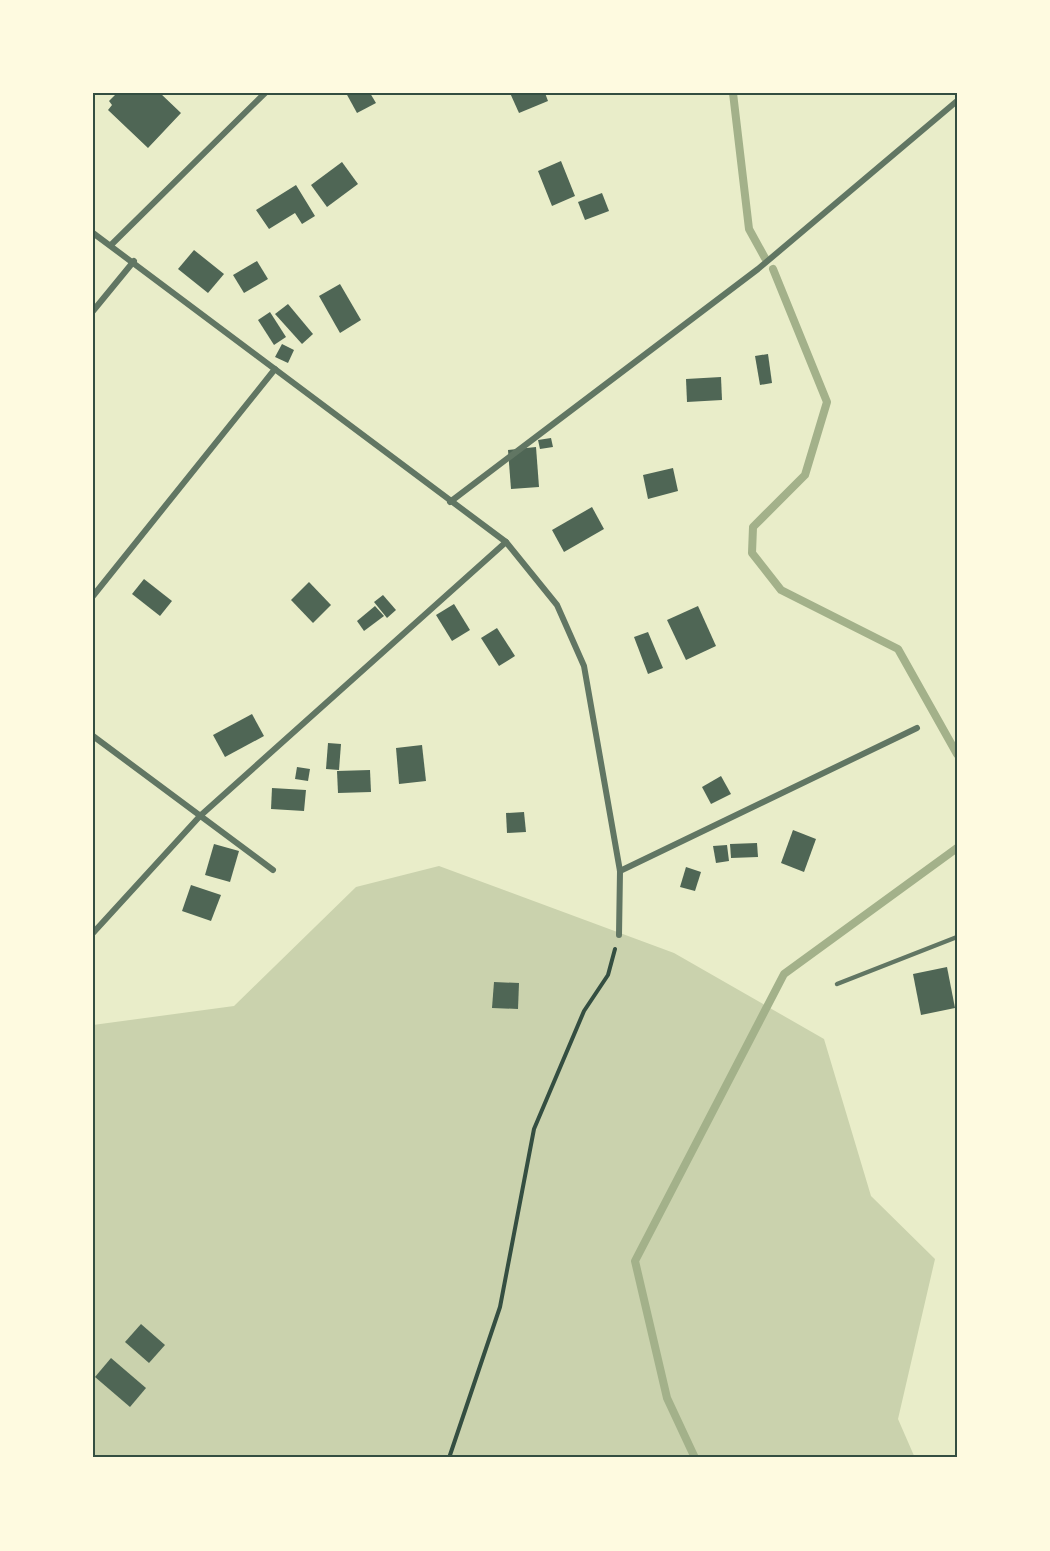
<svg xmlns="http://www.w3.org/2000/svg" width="1050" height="1551" font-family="'PT Sans Narrow',sans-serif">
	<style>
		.green { fill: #cad2ad }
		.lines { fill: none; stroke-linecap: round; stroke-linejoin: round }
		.stream { stroke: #a3b18a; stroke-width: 8 }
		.building { fill: #4f6655 }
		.path { stroke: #344e41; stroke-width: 4 }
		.service { stroke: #617663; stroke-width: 4.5 }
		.minor { stroke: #617663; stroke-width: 6 }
		.neatline { fill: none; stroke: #344e41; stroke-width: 2 }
	</style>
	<rect width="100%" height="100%" fill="#e9edc9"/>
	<path class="green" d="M 439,866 L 674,953 L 824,1039 L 871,1196 L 935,1259 L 898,1419 L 915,1458 L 93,1458 L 93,1025 L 234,1006 L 356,887 Z"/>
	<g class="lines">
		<g class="stream">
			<path d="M 733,93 L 749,229 L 765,258"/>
			<path d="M 773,269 L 827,402 L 805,475 L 753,527 L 752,553 L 781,590 L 898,649 L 957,754"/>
			<path d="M 695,1458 L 667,1398 L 635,1261 L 784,974 L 957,848"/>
		</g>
	</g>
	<g class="building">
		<path d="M 117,93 L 160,93 L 181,113 L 148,148 L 108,110 L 112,105 L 109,101 Z"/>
		<path d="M 346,93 L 370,93 L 376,103 L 357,113 Z"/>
		<path d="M 510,93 L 545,93 L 548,101 L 519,113 Z"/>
		<path d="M 561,161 L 575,196 L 552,206 L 538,171 Z"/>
		<path d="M 342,162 L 358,184 L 327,207 L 311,185 Z"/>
		<path d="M 296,185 L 315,216 L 302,224 L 295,213 L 269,229 L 256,210 Z"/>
		<path d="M 602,193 L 609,211 L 585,220 L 578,202 Z"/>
		<path d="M 194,250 L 224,274 L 208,293 L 178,269 Z"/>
		<path d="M 257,261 L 268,279 L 244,293 L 233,275 Z"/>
		<path d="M 340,284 L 361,320 L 340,333 L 319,296 Z"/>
		<path d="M 288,304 L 313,334 L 302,344 L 275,314 Z"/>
		<path d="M 270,312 L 286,337 L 274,345 L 258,320 Z"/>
		<path d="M 282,344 L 294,350 L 288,363 L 275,357 Z"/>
		<path d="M 768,354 L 772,383 L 760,385 L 755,356 Z"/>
		<path d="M 721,377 L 722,400 L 687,402 L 686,379 Z"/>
		<path d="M 551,438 L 553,447 L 540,449 L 538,440 Z"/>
		<path d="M 536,447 L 539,487 L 511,489 L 508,450 Z"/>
		<path d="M 673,468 L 678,491 L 648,499 L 643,475 Z"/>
		<path d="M 592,507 L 604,529 L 564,552 L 552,530 Z"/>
		<path d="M 144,579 L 172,601 L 160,616 L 132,594 Z"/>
		<path d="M 309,582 L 331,605 L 313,623 L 291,600 Z"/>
		<path d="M 383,595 L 396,610 L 387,618 L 374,602 Z"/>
		<path d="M 454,604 L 470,630 L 452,641 L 436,615 Z"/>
		<path d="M 375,606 L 384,616 L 364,631 L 357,621 Z"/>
		<path d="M 698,606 L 716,646 L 686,660 L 667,620 Z"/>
		<path d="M 497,628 L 515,656 L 499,666 L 481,638 Z"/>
		<path d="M 648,632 L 663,668 L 648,674 L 634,637 Z"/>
		<path d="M 252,714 L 264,736 L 225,757 L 213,735 Z"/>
		<path d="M 328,743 L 341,744 L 339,770 L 326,769 Z"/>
		<path d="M 422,745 L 426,781 L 399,784 L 396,748 Z"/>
		<path d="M 297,767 L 310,769 L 308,781 L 295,779 Z"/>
		<path d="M 370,770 L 371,792 L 338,793 L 337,771 Z"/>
		<path d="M 721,776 L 731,794 L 711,804 L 702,787 Z"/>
		<path d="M 272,788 L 306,790 L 304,811 L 271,809 Z"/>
		<path d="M 524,812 L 526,832 L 507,833 L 506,813 Z"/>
		<path d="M 793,830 L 816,839 L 804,872 L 781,863 Z"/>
		<path d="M 757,843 L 758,857 L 731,858 L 730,844 Z"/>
		<path d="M 214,844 L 239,851 L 230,882 L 205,875 Z"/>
		<path d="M 727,845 L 729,861 L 716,863 L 713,846 Z"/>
		<path d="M 686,867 L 701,872 L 695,891 L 680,887 Z"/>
		<path d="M 191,885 L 221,895 L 211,921 L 182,911 Z"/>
		<path d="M 947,967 L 955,1008 L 921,1015 L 913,974 Z"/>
		<path d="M 494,982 L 519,983 L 518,1009 L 492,1008 Z"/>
		<path d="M 141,1324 L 165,1345 L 149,1363 L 125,1342 Z"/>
		<path d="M 111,1358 L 146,1388 L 130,1407 L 95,1377 Z"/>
	</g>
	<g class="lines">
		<path class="path" d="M 449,1458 L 500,1307 L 534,1129 L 584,1011 L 608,975 L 615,949"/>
		<path class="service" d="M 837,984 L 957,937"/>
		<g class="minor">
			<path d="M 93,233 L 506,542 L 557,605 L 584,666 L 620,871 L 619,935"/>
			<path d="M 112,244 L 265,93"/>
			<path d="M 93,311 L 134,261"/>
			<path d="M 450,502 L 758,269 L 957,101"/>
			<path d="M 93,596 L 275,369"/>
			<path d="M 93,736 L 273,870"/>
			<path d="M 620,871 L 917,728"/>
			<path d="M 93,933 L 200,816 L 506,542"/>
		</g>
	</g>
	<rect width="1050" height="1551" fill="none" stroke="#fefae0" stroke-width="189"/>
	<rect x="94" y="94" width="862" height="1362" class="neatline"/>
</svg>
